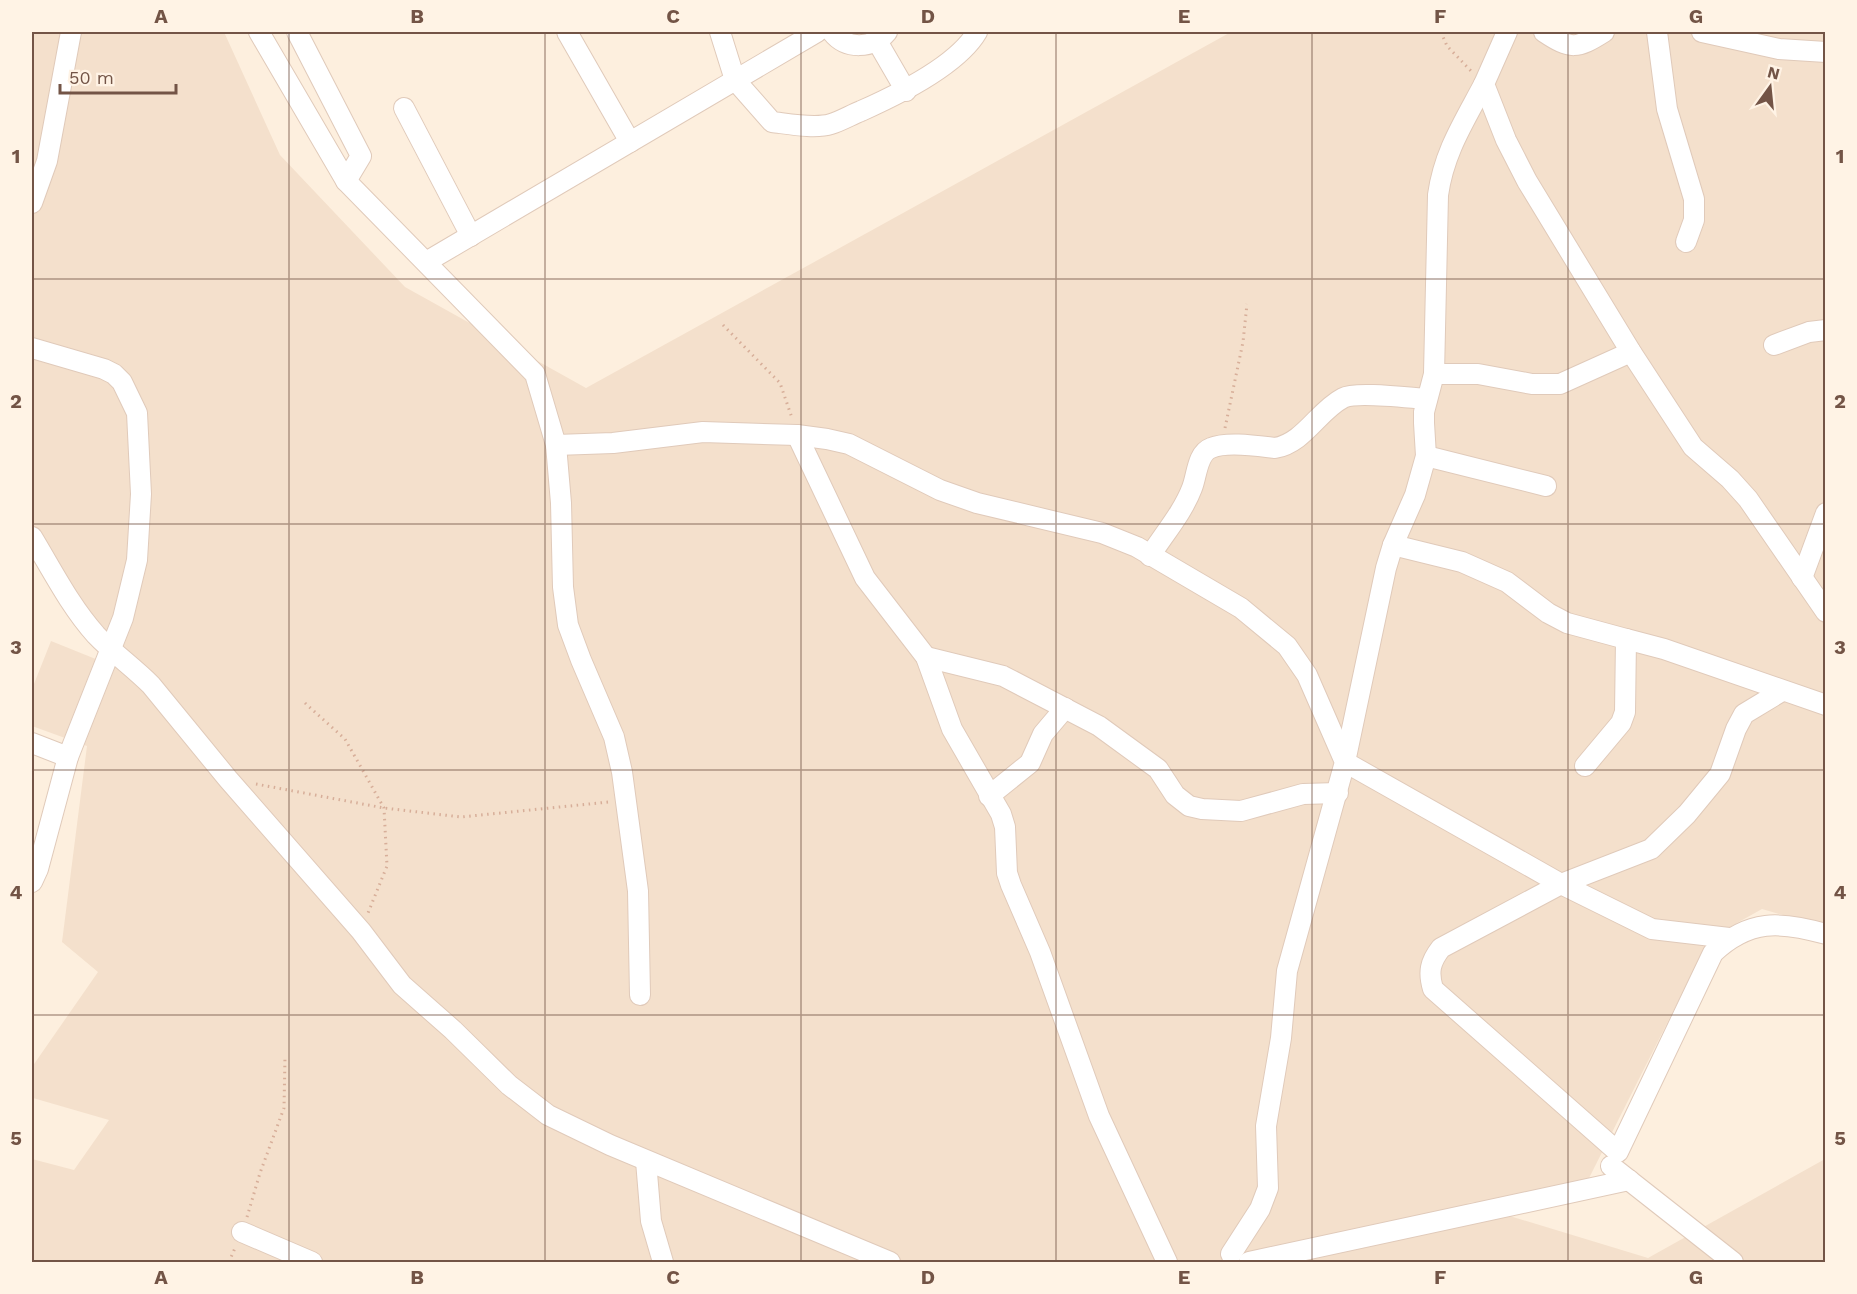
<svg xmlns="http://www.w3.org/2000/svg" width="1857" height="1294" font-family="'Work Sans',sans-serif">
	<style>
		.residential { fill: #f4e0cc }
		.lines { fill: none; stroke-linecap: round; stroke-linejoin: round }
		.minor-casing { stroke: #e0caba; stroke-width: 22 }
		.path { stroke: #d7ae99; stroke-width: 3; stroke-dasharray: 1.5 4.5; stroke-linecap: butt }
		.minor { stroke: #fff; stroke-width: 20 }
		.grid { fill: none; stroke: #735446; stroke-width: 1.5; stroke-opacity: 0.55 }
		.neatline { fill: none; stroke: #735446; stroke-width: 2 }
		.grid-label { font-size: 20px; text-anchor: middle; font-weight: bold; fill: #735446 }
	</style>
	<rect width="100%" height="100%" fill="#fdefde"/>
	<path class="residential" d="M 36,32 L 224,32 L 280,155 L 405,287 L 586,388 L 1231,32 L 1825,32 L 1825,927 L 1762,909 L 1710,938 L 1582,1192 L 1467,1203 L 1648,1258 L 1825,1159 L 1825,1262 L 32,1262 L 32,1159 L 74,1170 L 109,1120 L 33,1098 L 32,1067 L 98,972 L 62,942 L 87,746 L 32,726 L 32,689 L 51,641 L 118,668 L 32,538 L 32,34 Z"/>
	<g class="lines">
		<g class="minor-casing">
			<g id="minor">
				<path d="M 259,32 L 346,181 L 535,374 L 556,445 L 561,503 L 563,587 L 568,625 L 581,660 L 614,737 L 622,772 L 638,891 L 640,995"/>
				<path d="M 297,32 L 361,156 L 346,181"/>
				<path d="M 567,32 L 630,142"/>
				<path d="M 720,32 L 735,80 L 772,122 C 789,124 815,129 831,124 C 841,121 851,115 861,111 C 897,95 957,66 977,32"/>
				<path d="M 832,32 C 846,50 873,49 887,32"/>
				<path d="M 1507,32 L 1484,84 L 1506,140 L 1527,181 L 1631,352 L 1693,447 L 1730,479 L 1748,499 L 1826,612"/>
				<path d="M 1544,32 C 1571,50 1577,49 1604,32"/>
				<path d="M 1657,32 L 1667,109 L 1694,199 L 1694,220 L 1686,242"/>
				<path d="M 1702,32 L 1779,49 L 1826,52"/>
				<path d="M 877,41 L 906,91"/>
				<path d="M 1484,84 C 1464,122 1444,152 1438,195 L 1434,374 L 1424,412 L 1424,423 L 1426,456 L 1415,495 L 1393,545 L 1386,568 L 1345,762 L 1561,884 L 1652,929 L 1729,938"/>
				<path d="M 404,108 L 471,236"/>
				<path d="M 32,203 L 47,161 L 71,32"/>
				<path d="M 426,262 L 817,32"/>
				<path d="M 1774,345 L 1809,332 L 1826,330"/>
				<path d="M 32,348 L 104,369 L 114,374 L 122,382 L 137,413 L 141,494 L 137,560 L 123,618 L 68,757 L 38,869 L 32,882"/>
				<path d="M 1434,374 L 1478,374 L 1532,384 L 1560,384 L 1631,352"/>
				<path d="M 797,435 L 865,578 L 926,657 L 952,729 L 1001,814 L 1005,827 L 1007,873 L 1011,885 L 1040,952 L 1099,1116 L 1167,1262"/>
				<path d="M 556,445 L 613,443 L 703,432 L 797,435 L 827,439 L 849,444 L 940,490 L 977,503 L 1102,533 L 1137,547 L 1241,608 L 1287,646 L 1307,675 L 1345,762 L 1287,971 L 1281,1038 L 1266,1126 L 1268,1188 L 1260,1209 L 1231,1254"/>
				<path d="M 1426,456 L 1546,486"/>
				<path d="M 32,537 C 52,570 70,606 96,635 C 113,653 133,667 151,685 L 228,779 L 361,931 L 402,985 L 453,1030 L 509,1085 L 548,1115 L 610,1145 L 890,1262"/>
				<path d="M 1393,545 L 1462,562 L 1507,582 L 1548,613 L 1567,623 L 1626,639 L 1625,712 L 1621,723 L 1585,766"/>
				<path d="M 1150,556 C 1164,534 1183,512 1192,488 C 1197,476 1197,453 1211,448 C 1227,441 1258,446 1275,448 C 1304,443 1318,411 1343,398 C 1356,391 1410,398 1427,399"/>
				<path d="M 1802,578 L 1826,513"/>
				<path d="M 1626,639 L 1664,649 L 1826,705"/>
				<path d="M 926,657 L 1003,676 L 1099,726 L 1158,769 L 1175,795 L 1189,806 L 1202,809 L 1241,811 L 1303,794 L 1338,793"/>
				<path d="M 1782,691 L 1744,714 L 1736,729 L 1720,774 L 1687,814 L 1651,849 L 1561,884 L 1441,948 C 1430,962 1428,972 1433,989 L 1618,1152 L 1713,953 C 1749,919 1780,921 1826,934"/>
				<path d="M 32,743 L 68,757"/>
				<path d="M 989,796 L 1030,763 L 1043,734 L 1065,708"/>
				<path d="M 646,1161 L 651,1221 L 663,1262"/>
				<path d="M 1611,1166 L 1733,1262"/>
				<path d="M 242,1232 L 312,1262"/>
				<path d="M 1249,1262 L 1629,1180"/>
			</g>
		</g>
		<g class="path">
			<path d="M 1441,32 L 1447,46 L 1472,72"/>
			<path d="M 723,325 L 780,383 L 792,418"/>
			<path d="M 1225,428 L 1243,342 L 1247,304"/>
			<path d="M 305,703 L 345,739 L 384,808 L 387,866 L 368,913"/>
			<path d="M 256,784 L 384,808 L 461,817 L 609,802"/>
			<path d="M 247,1217 L 260,1173 L 284,1108 L 285,1057"/>
			<path d="M 229,1262 L 235,1248"/>
		</g>
		<use href="#minor" class="minor"/>
	</g>
	<path class="grid" d="M 289,32 L 289,1262M 545,32 L 545,1262M 801,32 L 801,1262M 1056,32 L 1056,1262M 1312,32 L 1312,1262M 1568,32 L 1568,1262M 32,279 L 1826,279M 32,524 L 1826,524M 32,770 L 1826,770M 32,1015 L 1826,1015"/>
	<rect width="1857" height="1294" fill="none" stroke="#fff3e5" stroke-width="66"/>
	<g transform="translate(1770 87) rotate(15)" stroke="#fff3e5" stroke-width="4.5" paint-order="stroke">
	<path d="M0-4.5L10 22L0 15L-10 22Z" fill="#735446"/>
	<text y="-9" font-size="16" font-weight="bold" text-anchor="middle" fill="#735446">N</text>
	</g>
	<path d="M60 84v9h116v-9" fill="none" stroke="#735446" stroke-width="3"/>
	<text x="69" y="84" font-size="18" fill="#735446" stroke="#fff3e5" stroke-width="4.5" paint-order="stroke">50 m</text>
	<rect x="33" y="33" width="1791" height="1228" class="neatline"/>
	<g class="grid-label">
		<text x="161" y="23">A</text>
		<text x="417" y="23">B</text>
		<text x="673" y="23">C</text>
		<text x="928" y="23">D</text>
		<text x="1184" y="23">E</text>
		<text x="1440" y="23">F</text>
		<text x="1696" y="23">G</text>
		<text x="16" y="163">1</text>
		<text x="1840" y="163">1</text>
		<text x="16" y="408">2</text>
		<text x="1840" y="408">2</text>
		<text x="16" y="654">3</text>
		<text x="1840" y="654">3</text>
		<text x="16" y="899">4</text>
		<text x="1840" y="899">4</text>
		<text x="16" y="1145">5</text>
		<text x="1840" y="1145">5</text>
		<text x="161" y="1284">A</text>
		<text x="417" y="1284">B</text>
		<text x="673" y="1284">C</text>
		<text x="928" y="1284">D</text>
		<text x="1184" y="1284">E</text>
		<text x="1440" y="1284">F</text>
		<text x="1696" y="1284">G</text>
	</g>
</svg>
